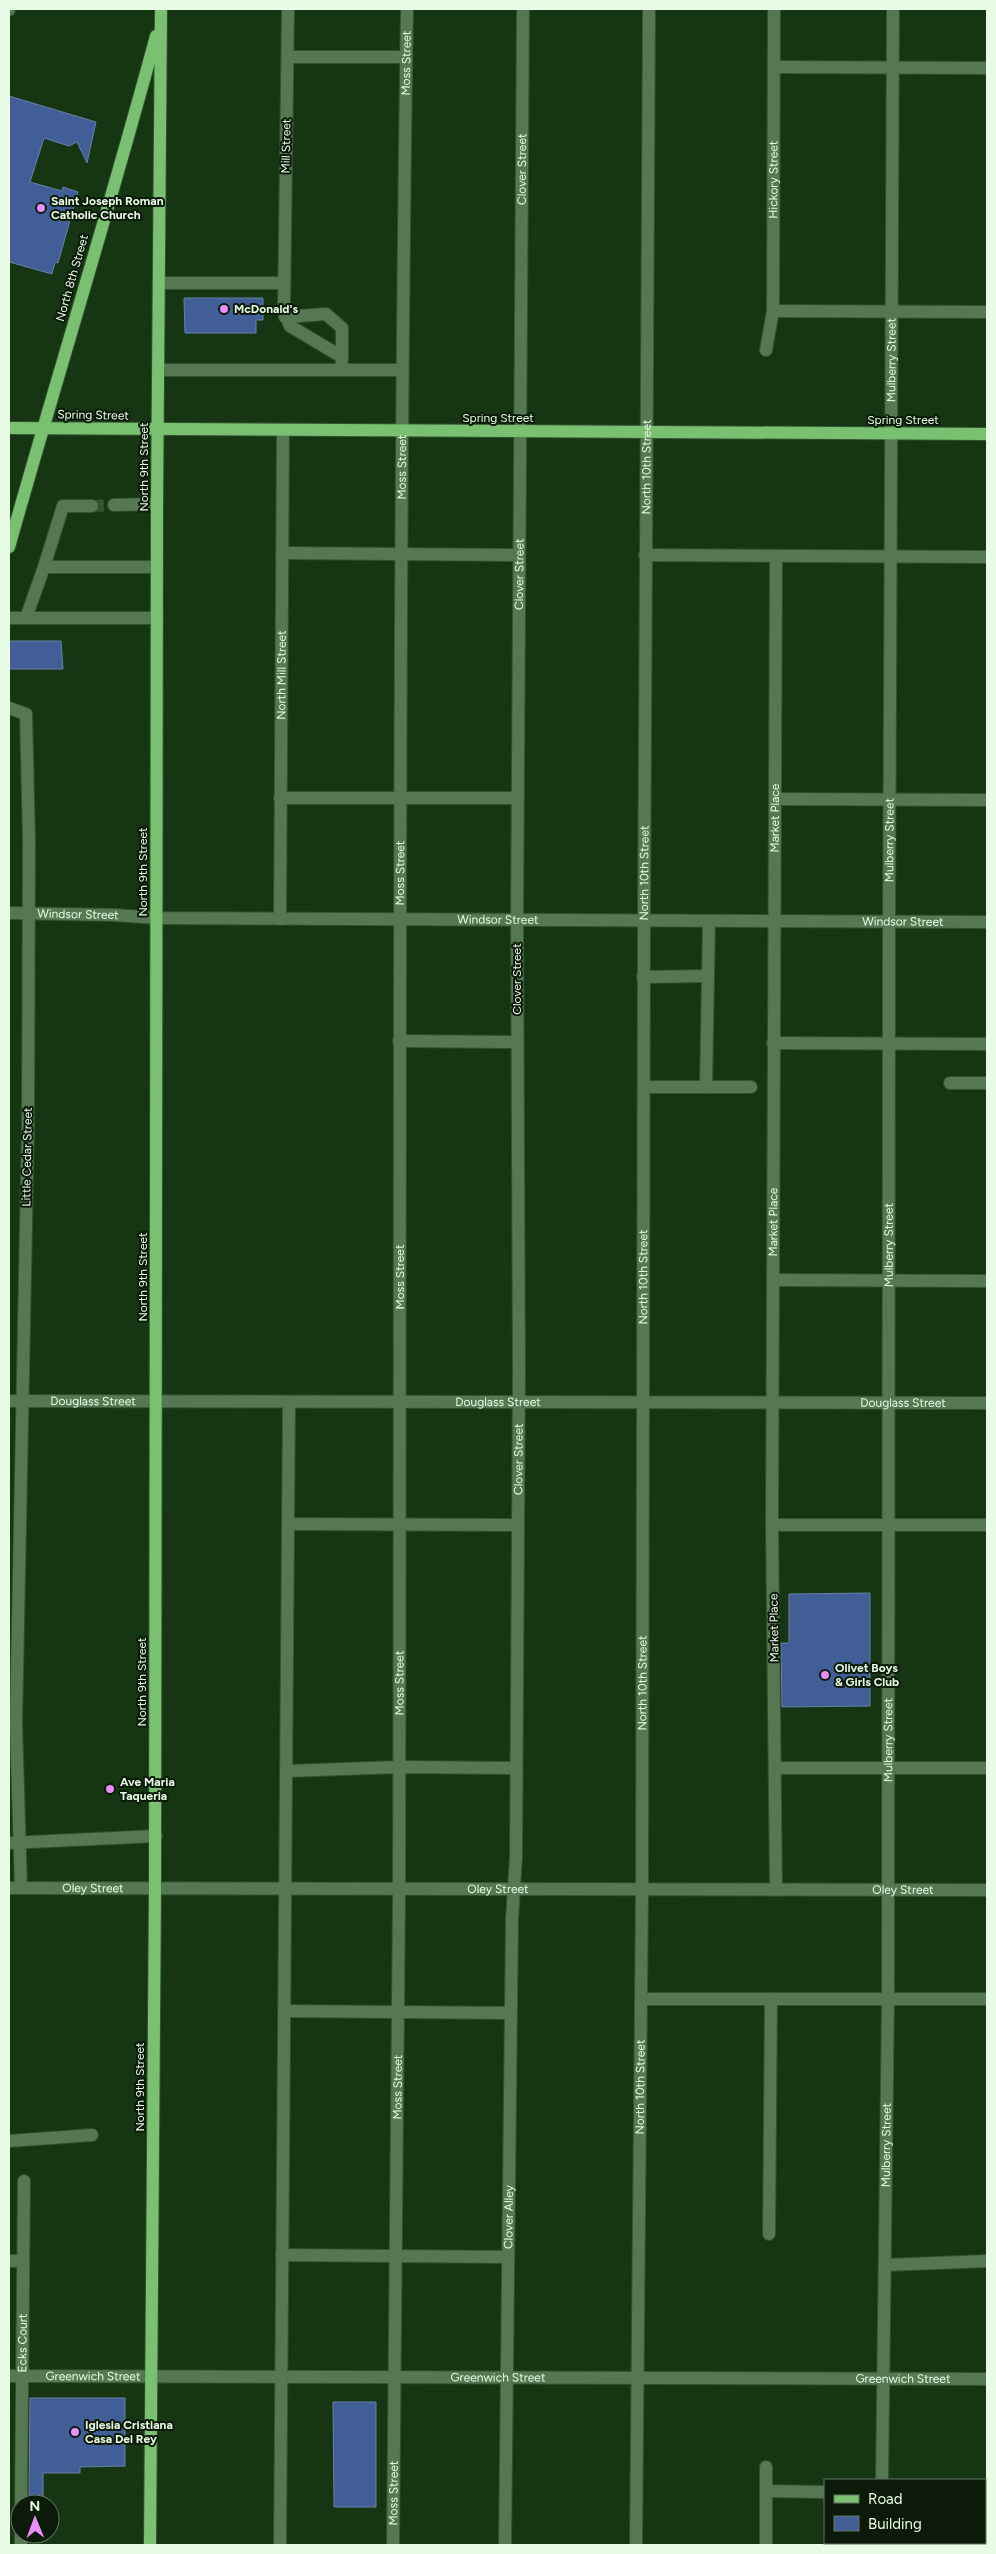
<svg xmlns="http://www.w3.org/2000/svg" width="996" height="2554" font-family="Figtree,sans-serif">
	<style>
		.building { fill: #415f96; stroke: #6880aa }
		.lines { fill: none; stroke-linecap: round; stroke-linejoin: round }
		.minor-tunnel { stroke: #365432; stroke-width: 12; stroke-dasharray: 12 6; stroke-linecap: butt }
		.minor-casing { stroke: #335230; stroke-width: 14 }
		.major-casing { stroke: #335230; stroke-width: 14 }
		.minor { stroke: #557751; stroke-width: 12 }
		.major { stroke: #79c070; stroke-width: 12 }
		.poi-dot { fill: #eb8dfb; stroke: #0c1a0a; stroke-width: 2 }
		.labels { text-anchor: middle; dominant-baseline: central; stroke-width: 4; stroke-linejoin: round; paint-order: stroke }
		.street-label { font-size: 12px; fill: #e8fbe5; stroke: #0c1a0a }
		.poi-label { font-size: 12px; font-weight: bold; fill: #e8fbe5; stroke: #0c1a0a; text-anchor: start }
	</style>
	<rect width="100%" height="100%" fill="#163613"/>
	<g class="building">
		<path d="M 9,96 L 96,122 L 87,163 L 77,142 L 69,146 L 44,138 L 30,182 L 62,191 L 63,187 L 78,192 L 58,263 L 55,262 L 52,274 L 9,262 Z"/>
		<path d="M 184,298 L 263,298 L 263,320 L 256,320 L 256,333 L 185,333 Z"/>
		<path d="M 9,641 L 61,641 L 63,669 L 9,669 Z"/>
		<path d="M 870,1593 L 870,1706 L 782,1707 L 781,1643 L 789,1643 L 789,1594 Z"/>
		<path d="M 30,2398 L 125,2398 L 125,2466 L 80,2467 L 80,2473 L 43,2473 L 43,2496 L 29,2496 Z"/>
		<path d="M 333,2402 L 376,2402 L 376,2507 L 334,2507 Z"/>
	</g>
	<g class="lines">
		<path class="minor-tunnel" d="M 92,506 L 114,505"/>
		<g class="minor-casing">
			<g id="minor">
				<path d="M 288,9 L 284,310 L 290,326 L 342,357 L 341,370"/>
				<path d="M 9,10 L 9,9"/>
				<path d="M 288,57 L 406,57"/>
				<path d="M 774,67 L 987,68"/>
				<path d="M 159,283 L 284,283"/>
				<path d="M 773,311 L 987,312"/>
				<path d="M 285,317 L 326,314 L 342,328 L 342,357"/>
				<path id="s1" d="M 766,350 L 773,311 L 774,9"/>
				<path d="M 158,370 L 401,370"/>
				<path d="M 114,505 L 157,504"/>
				<path d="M 282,553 L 519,555"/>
				<path d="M 645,555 L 987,557"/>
				<path d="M 44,567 L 63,506 L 92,506"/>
				<path d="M 9,618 L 157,618"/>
				<path d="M 26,618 L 44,567 L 157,567"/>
				<path d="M 9,708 L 26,714 L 29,840 L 28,1125 L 16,1724 L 21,1888"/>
				<path d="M 280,798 L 518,798"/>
				<path d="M 775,799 L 987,800"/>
				<path id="s2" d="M 9,913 L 115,915 L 156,918 L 987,922"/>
				<path id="s3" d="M 280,919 L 283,431"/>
				<path d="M 643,977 L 708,976"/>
				<path d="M 399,1041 L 517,1042"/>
				<path d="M 773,1043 L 987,1044"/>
				<path d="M 950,1083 L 987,1083"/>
				<path d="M 644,1087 L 751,1087"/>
				<path d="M 706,1087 L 709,921"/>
				<path d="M 773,1280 L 987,1281"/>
				<path id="s4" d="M 9,1401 L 987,1403"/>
				<path d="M 288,1524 L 517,1525"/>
				<path d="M 772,1525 L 987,1525"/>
				<path d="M 776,1768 L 987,1768"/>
				<path d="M 287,1771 L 399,1767 L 516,1768"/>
				<path d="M 9,1843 L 156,1836"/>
				<path id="s5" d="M 9,1888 L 987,1890"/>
				<path id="s6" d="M 776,1890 L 772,1525 L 776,556"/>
				<path d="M 641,1999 L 987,1999"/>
				<path d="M 286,2011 L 511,2013"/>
				<path d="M 9,2141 L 92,2135"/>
				<path d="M 769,2234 L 771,1999"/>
				<path d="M 282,2255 L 508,2257"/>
				<path d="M 9,2261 L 23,2261"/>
				<path d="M 885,2265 L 987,2261"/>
				<path id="s7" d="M 9,2376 L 987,2379"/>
				<path d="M 766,2467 L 766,2545"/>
				<path id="s8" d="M 882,2480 L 888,1999 L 889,921 L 893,9"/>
				<path d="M 767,2491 L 825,2492"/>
				<path d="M 985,2501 L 987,2501"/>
				<path id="s9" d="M 21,2504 L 24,2181"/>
				<path d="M 21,2534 L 21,2545"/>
				<path d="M 280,2545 L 289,1402"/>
				<path id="s10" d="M 393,2545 C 395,2329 398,2112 399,1895 C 401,1266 397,638 407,9"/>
				<path id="s11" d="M 505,2545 L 512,1919 L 516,1857 L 519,1370 L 517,920 L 523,9"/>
				<path id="s12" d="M 636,2545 L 642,1890 L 644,920 L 649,9"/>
				<path d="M 882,2545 L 882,2543"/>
			</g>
		</g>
		<g class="major-casing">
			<g id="major">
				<path d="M 9,428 L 987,434"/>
				<path d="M 9,547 C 57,377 110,207 156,36"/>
				<path d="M 150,2545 L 155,1888 L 157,504 L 161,9"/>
			</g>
		</g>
		<use href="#minor" class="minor"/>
		<use href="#major" class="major"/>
	</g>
	<g class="poi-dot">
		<circle cx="41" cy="208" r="5"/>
		<circle cx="224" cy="309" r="5"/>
		<circle cx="825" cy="1675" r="5"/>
		<circle cx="110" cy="1789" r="5"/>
		<circle cx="75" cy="2432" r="5"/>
	</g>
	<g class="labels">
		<g class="street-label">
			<text stroke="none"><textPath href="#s10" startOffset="2482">Moss Street</textPath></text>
			<text transform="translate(286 146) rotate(-89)">Mill Street</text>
			<text stroke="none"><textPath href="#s11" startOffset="2376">Clover Street</textPath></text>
			<text stroke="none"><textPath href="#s1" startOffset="171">Hickory Street</textPath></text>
			<text transform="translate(72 278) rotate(-74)">North 8th Street</text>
			<text stroke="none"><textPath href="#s8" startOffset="2120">Mulberry Street</textPath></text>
			<text transform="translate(93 415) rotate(1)">Spring Street</text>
			<text x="498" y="418">Spring Street</text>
			<text x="903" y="420">Spring Street</text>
			<text transform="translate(144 467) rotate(-90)">North 9th Street</text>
			<text stroke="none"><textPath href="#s10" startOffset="2078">Moss Street</textPath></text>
			<text stroke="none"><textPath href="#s12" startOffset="2078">North 10th Street</textPath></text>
			<text stroke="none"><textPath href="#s11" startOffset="1971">Clover Street</textPath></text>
			<text stroke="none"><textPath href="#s3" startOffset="244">North Mill Street</textPath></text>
			<text stroke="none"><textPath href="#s6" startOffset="1072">Market Place</textPath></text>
			<text stroke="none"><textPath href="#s8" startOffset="1640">Mulberry Street</textPath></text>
			<text transform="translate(143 872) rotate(-90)">North 9th Street</text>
			<text stroke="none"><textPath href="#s10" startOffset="1672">Moss Street</textPath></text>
			<text stroke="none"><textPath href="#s12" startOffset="1672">North 10th Street</textPath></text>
			<text stroke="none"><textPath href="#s2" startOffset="69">Windsor Street</textPath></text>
			<text stroke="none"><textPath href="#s2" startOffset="489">Windsor Street</textPath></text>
			<text stroke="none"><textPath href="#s2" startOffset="894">Windsor Street</textPath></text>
			<text transform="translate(517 979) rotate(-90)">Clover Street</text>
			<text transform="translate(27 1157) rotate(-89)">Little Cedar Street</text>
			<text stroke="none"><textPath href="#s6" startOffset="668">Market Place</textPath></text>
			<text stroke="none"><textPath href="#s8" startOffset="1235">Mulberry Street</textPath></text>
			<text transform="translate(143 1277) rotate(-90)">North 9th Street</text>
			<text stroke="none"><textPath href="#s10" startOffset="1268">Moss Street</textPath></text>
			<text stroke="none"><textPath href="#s12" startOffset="1268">North 10th Street</textPath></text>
			<text stroke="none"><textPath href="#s4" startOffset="84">Douglass Street</textPath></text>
			<text stroke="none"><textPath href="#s4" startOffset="489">Douglass Street</textPath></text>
			<text stroke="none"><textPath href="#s4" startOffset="894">Douglass Street</textPath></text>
			<text stroke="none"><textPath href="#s11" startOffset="1086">Clover Street</textPath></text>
			<text transform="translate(774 1628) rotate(-91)">Market Place</text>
			<text transform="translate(142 1682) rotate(-90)">North 9th Street</text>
			<text stroke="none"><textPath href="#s10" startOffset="862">Moss Street</textPath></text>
			<text stroke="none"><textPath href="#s12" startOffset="862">North 10th Street</textPath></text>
			<text stroke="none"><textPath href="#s8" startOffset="740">Mulberry Street</textPath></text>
			<text stroke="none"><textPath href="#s5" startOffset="84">Oley Street</textPath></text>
			<text stroke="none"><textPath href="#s5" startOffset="489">Oley Street</textPath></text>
			<text stroke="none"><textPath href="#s5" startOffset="894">Oley Street</textPath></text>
			<text transform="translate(140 2087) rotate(-90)">North 9th Street</text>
			<text stroke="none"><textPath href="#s10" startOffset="458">Moss Street</textPath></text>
			<text stroke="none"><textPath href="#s12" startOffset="458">North 10th Street</textPath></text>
			<text stroke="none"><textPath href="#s8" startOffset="335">Mulberry Street</textPath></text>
			<text stroke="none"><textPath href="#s11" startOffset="328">Clover Alley</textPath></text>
			<text stroke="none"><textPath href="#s9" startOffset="161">Ecks Court</textPath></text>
			<text stroke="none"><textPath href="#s7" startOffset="84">Greenwich Street</textPath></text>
			<text stroke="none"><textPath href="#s7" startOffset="489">Greenwich Street</textPath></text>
			<text stroke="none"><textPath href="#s7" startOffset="894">Greenwich Street</textPath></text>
			<text stroke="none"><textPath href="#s10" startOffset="52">Moss Street</textPath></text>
		</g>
		<g class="poi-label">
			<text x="51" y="201">Saint Joseph Roman<tspan x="51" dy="14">Catholic Church</tspan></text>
			<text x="234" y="309">McDonald's</text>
			<text x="835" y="1668">Olivet Boys<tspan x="835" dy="14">&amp; Girls Club</tspan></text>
			<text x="120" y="1782">Ave Maria<tspan x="120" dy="14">Taqueria</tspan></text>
			<text x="85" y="2425">Iglesia Cristiana<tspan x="85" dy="14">Casa Del Rey</tspan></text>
		</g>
	</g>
	<rect width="996" height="2554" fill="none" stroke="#e8fbe5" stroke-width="20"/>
	<rect x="824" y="2479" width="162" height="65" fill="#0c1a0a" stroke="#647462"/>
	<rect x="834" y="2495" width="25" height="8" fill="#79c070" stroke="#647462"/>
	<text x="868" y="2504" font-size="15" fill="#e8fbe5">Road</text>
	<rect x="834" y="2516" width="25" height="15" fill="#415f96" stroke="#647462"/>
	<text x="868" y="2529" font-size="15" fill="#e8fbe5">Building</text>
	<g transform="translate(35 2519) rotate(359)"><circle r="24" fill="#0c1a0a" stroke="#647462"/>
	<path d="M0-4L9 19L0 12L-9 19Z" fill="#eb8dfb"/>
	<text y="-8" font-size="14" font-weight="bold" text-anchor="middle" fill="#e8fbe5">N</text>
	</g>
</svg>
